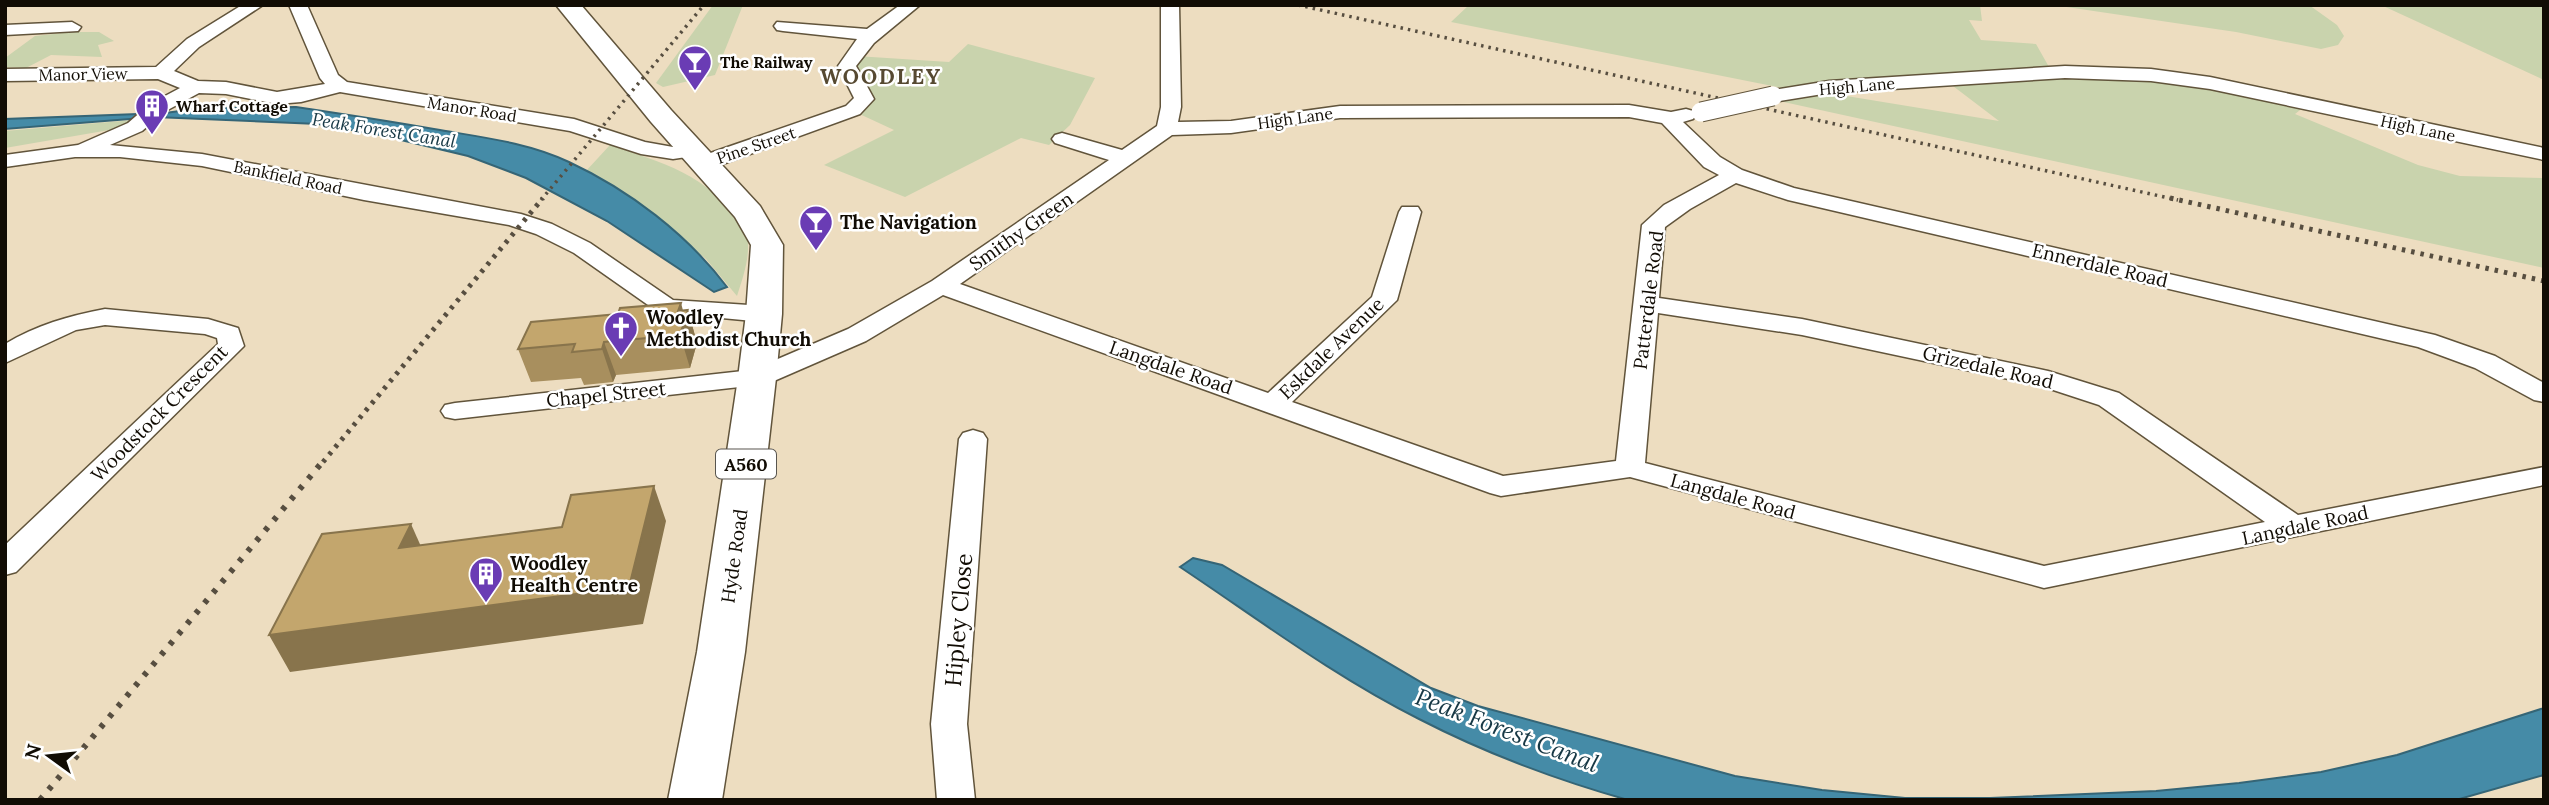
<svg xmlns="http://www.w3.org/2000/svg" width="2549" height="805" font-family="Lora,serif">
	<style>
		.green { fill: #c9d3ad }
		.water { fill: #458ba7; stroke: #356576; stroke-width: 2 }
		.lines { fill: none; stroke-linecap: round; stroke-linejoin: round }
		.minor-casing { stroke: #61543b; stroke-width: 3 }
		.primary-casing { stroke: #61543b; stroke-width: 3 }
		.minor { fill: #fff; fill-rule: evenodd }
		.primary { fill: #fff; fill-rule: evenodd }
		.rail-far2 { stroke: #574e40; stroke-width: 3.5; stroke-dasharray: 2.5 5; stroke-linecap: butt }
		.rail-far1 { stroke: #574e40; stroke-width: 5; stroke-dasharray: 3.5 6; stroke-linecap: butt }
		.rail { stroke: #574e40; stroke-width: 6; stroke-dasharray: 4.5 9; stroke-linecap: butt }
		.minor-bridge-casing { stroke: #61543b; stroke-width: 21; stroke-linecap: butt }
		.minor-bridge { stroke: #fff; stroke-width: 19 }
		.wall { fill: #a88f5e }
		.shaded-wall { fill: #88744c }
		.building { fill: #c3a66d; stroke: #88744c; stroke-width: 2 }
		.labels { text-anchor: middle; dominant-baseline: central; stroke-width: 5; stroke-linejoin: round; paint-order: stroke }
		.far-poi-label { font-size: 16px; font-weight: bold; fill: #110c04; stroke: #fff; text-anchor: start }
		.far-street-label { font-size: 16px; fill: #110c04; stroke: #fff }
		.far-water-label { font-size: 18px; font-style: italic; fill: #173845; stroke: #fff }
		.shield { fill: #fff; stroke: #58554f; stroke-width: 2 }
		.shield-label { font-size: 18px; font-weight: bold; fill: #110c04 }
		.poi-label { font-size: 19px; font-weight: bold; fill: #110c04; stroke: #fff; text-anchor: start }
		.street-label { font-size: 19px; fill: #110c04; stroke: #fff }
		.far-district-label { font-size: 21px; font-weight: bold; letter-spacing: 2px; fill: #564931; stroke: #fff }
		.near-street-label { font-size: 23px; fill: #110c04; stroke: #fff }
		.near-water-label { font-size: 24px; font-style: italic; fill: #173845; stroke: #fff }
	</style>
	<rect width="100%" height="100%" fill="#edddc0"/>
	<g class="green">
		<path d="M 713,5 L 743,5 L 715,75 L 663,87 L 656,83 Z"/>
		<path d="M 1469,5 L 1980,5 L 1982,21 L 1969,20 L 1981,40 L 2036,44 L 2049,67 L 1782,88 L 1451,22 Z"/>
		<path d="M 2053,5 L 2309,5 L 2337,25 L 2344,36 L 2338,45 L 2321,49 L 2236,32 Z"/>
		<path d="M 2381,5 L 2544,5 L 2544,80 Z"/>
		<path d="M 72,32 L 99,32 L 114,41 L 98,45 L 102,57 L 51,55 L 26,68 L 5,67 L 5,58 L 35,36 Z"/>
		<path d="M 968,44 L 1095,78 L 1070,125 L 1049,145 L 1021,138 L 905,197 L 824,165 L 894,130 L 853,111 L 870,100 L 855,67 L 856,56 L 949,62 Z"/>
		<path d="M 2056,77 L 2174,82 L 2304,107 L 2295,114 L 2418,165 L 2460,176 L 2544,178 L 2544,268 L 1774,100 L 1822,92 L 1999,121 L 1949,83 Z"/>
		<path d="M 133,120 L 121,128 L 5,148 L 5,131 Z"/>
		<path d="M 610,145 C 660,162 711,175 739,224 C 742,230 747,237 748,243 C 749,261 742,280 737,296 L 706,259 L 654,215 L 586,171 Z"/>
	</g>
	<g class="water">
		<path d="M 296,107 C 343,114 388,121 434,129 C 479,137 527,142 569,162 C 629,190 687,234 727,287 L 714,292 L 607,221 L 526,178 L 468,156 L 380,135 L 318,124 L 155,117 L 5,129 L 5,119 L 165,113 L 202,108 Z"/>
		<path d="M 1193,558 L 1222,565 L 1431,688 L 1478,706 L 1735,776 L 1822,790 L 1905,798 L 1990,798 L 2156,791 L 2239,783 L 2321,772 L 2397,755 L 2544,708 L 2544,775 L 2456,800 L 1628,800 C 1557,780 1485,753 1419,719 C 1335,677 1258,619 1180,567 Z"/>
	</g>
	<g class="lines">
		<g class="minor-casing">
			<g id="minor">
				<path d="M 242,5 L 263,5 L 199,47 L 174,71 L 198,81 L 226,82 L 277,92 L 325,84 L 320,78 L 289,5 L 307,5 L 338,75 L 347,82 L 574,119 L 645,142 L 673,147 L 700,147 L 704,151 L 700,155 L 673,159 L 641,154 L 570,131 L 340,92 L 301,102 L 277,104 L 226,94 L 199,93 L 164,112 L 142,131 L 110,145 L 202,154 L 521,214 L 552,224 L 590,243 L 673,300 L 764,306 L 773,309 L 777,314 L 773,319 L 764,322 L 658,312 L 574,253 L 536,234 L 509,225 L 364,200 L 202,166 L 120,157 L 75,157 L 5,167 L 5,155 L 78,145 L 128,123 L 150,104 L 180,88 L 158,79 L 5,81 L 5,69 L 156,67 L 187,39 Z"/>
				<path d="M 900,5 L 920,5 L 874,43 L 856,66 L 874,99 L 860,114 L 712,168 L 696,168 L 693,163 L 696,158 L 846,106 L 854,98 L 838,66 L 857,39 L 783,31 L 777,30 L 774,26 L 777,22 L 867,29 Z"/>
				<path d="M 1161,5 L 1179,5 L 1181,107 L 1178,122 L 1231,121 L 1340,106 L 1629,105 L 1671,112 L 1686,109 L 1693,111 L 1696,115 L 1693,119 L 1683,122 L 1720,157 L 1742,170 L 1794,188 L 2435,335 L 2495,356 L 2544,383 L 2544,402 L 2534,400 L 2475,368 L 2418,347 L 1788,200 L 1736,183 L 1690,209 L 1665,227 L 1659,298 L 1802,319 L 2048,371 L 2119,393 L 2298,515 L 2544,467 L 2544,485 L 2044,588 L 1630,477 L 1501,496 L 1490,493 L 943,295 L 866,341 L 767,384 L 455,419 L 445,417 L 441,411 L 445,405 L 455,403 L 752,370 L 848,329 L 932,281 L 1109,160 L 1055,143 L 1052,139 L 1055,135 L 1062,133 L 1122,150 L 1157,126 L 1161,107 ZM 1629,117 L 1662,123 L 1704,167 L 1719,175 L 1664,205 L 1642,225 L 1616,461 L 1503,476 L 1292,402 L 1397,300 L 1421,212 L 1418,207 L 1402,207 L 1399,212 L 1372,297 L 1268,393 L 960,284 L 1172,135 L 1231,133 L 1340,118 ZM 1658,313 L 1802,335 L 2041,386 L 2099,405 L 2265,522 L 2044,566 L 1645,463 Z"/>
				<path d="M 72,22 L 81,27 L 78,31 L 5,35 L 5,25 Z"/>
				<path d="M 2065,66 L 2151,69 L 2210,77 L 2544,148 L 2544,160 L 2210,89 L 2151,81 L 2065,78 L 1829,93 L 1773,102 L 1766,100 L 1763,96 L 1766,92 L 1773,90 L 1829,81 Z"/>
				<path d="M 105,309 L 208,319 L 238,328 L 244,346 L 16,572 L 5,575 L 5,545 L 218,344 L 217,338 L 205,334 L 105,325 L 76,330 L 5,363 L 5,344 C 37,325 68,316 105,309 Z"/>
				<path d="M 973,430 L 983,433 L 987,439 L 967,724 L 975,800 L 937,800 L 931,724 L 959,439 L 963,433 Z"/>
			</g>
		</g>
		<g class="primary-casing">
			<path id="primary" d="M 556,5 L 581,5 L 671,110 L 760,206 L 783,245 L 782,314 L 776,378 L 745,652 L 722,800 L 668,800 L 697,652 L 738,378 L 746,314 L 751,245 L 735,217 L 651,122 Z"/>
		</g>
		<use href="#minor" class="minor"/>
		<use href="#primary" class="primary"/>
		<g class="rail-far2">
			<path d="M 1298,5 L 2178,200"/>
			<path d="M 541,200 L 704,5"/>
		</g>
		<g class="rail-far1">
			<path d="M 2170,198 L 2544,281"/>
			<path d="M 323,462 L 543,198"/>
		</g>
		<path class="rail" d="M 40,800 L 324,460"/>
		<g class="minor-bridge-casing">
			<path id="minor-bridge" d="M 1701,112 L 1773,96"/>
		</g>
		<use href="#minor-bridge" class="minor-bridge"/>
	</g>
	<path class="wall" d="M 688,310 L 697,343 L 690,368 L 616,375 L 613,382 L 584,385 L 581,378 L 531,382 L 518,349 Z"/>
	<g class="shaded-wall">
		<path d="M 681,303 L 685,318 L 688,310 L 697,343 L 690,368 L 680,335 L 678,311 Z"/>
		<path d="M 604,342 L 616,375 L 613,382 L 602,349 Z"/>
		<path d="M 654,486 L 666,521 L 643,624 L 290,672 L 269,635 L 629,587 Z"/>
		<path d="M 411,524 L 427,560 L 399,548 Z"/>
	</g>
	<g class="building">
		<path d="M 681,303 L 678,311 L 688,310 L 680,335 L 604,342 L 602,349 L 572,352 L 575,344 L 518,349 L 531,322 L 618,314 L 620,308 Z"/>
		<path d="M 654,486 L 629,587 L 269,635 L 322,534 L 411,524 L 399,548 L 562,527 L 571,495 Z"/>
	</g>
	<defs>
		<g id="bar-pin" transform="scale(1.75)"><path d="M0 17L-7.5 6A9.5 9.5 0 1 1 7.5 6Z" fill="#6a3cb4" stroke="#fff"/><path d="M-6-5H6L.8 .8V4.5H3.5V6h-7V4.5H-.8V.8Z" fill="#fff"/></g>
		<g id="building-pin" transform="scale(1.75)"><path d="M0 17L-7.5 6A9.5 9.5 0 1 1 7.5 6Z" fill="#6a3cb4" stroke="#fff"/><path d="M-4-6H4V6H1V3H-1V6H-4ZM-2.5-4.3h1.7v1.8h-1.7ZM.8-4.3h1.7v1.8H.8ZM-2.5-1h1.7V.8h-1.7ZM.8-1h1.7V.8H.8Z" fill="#fff"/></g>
		<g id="church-pin" transform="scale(1.75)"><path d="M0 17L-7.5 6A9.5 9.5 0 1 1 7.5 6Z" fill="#6a3cb4" stroke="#fff"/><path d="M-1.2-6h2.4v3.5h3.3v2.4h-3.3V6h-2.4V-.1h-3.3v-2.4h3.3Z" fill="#fff"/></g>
	</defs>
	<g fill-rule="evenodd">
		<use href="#bar-pin" x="695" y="62"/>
		<use href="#building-pin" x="152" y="106"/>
		<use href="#bar-pin" x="816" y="222"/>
		<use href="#church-pin" x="621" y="328"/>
		<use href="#building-pin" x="486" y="574"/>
	</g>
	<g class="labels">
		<g class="far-poi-label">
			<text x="720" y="62">The Railway</text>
			<text x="176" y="106">Wharf Cottage</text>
		</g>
		<g class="far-street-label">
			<text transform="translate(83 74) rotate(-1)">Manor View</text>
			<text transform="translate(1857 86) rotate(-5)">High Lane</text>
			<text transform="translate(472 109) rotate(9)">Manor Road</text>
			<text transform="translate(1295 118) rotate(-8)">High Lane</text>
			<text transform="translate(2418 128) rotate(12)">High Lane</text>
			<text transform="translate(756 145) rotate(-19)">Pine Street</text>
			<text transform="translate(288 177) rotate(12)">Bankfield Road</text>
		</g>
		<g class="far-water-label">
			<text transform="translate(384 130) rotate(9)">Peak Forest Canal</text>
		</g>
		<rect class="shield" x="716" y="449.5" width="60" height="29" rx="5"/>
		<g class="shield-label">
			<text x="746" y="464">A560</text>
		</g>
		<g class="poi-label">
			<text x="840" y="222">The Navigation</text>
			<text x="646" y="317">Woodley<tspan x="646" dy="22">Methodist Church</tspan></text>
			<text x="510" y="563">Woodley<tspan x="510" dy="22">Health Centre</tspan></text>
		</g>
		<g class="street-label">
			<text transform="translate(1021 231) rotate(-35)">Smithy Green</text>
			<text transform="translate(2100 265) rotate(13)">Ennerdale Road</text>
			<text transform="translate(1648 300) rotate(-83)">Patterdale Road</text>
			<text transform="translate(1331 348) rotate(-44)">Eskdale Avenue</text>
			<text transform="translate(1171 367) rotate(19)">Langdale Road</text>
			<text transform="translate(1988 367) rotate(13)">Grizedale Road</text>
			<text transform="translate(606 394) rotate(-6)">Chapel Street</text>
			<text transform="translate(159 413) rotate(-45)">Woodstock Crescent</text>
			<text transform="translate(1733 496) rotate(15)">Langdale Road</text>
			<text transform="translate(2305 525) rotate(-12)">Langdale Road</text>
			<text transform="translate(734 556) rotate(-82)">Hyde Road</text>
		</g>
		<g class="far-district-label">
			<text x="881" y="76">WOODLEY</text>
		</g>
		<g class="near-street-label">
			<text transform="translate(958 620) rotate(-85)">Hipley Close</text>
		</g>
		<g class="near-water-label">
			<text transform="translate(1507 730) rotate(21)">Peak Forest Canal</text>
		</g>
	</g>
	<rect width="2549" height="805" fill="none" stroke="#110c04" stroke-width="14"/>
	<g transform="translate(49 756) rotate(285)" stroke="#ffffff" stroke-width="5" paint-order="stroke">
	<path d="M0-5L12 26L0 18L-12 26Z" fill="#110c04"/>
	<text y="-10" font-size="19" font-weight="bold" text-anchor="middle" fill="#110c04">N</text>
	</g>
</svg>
